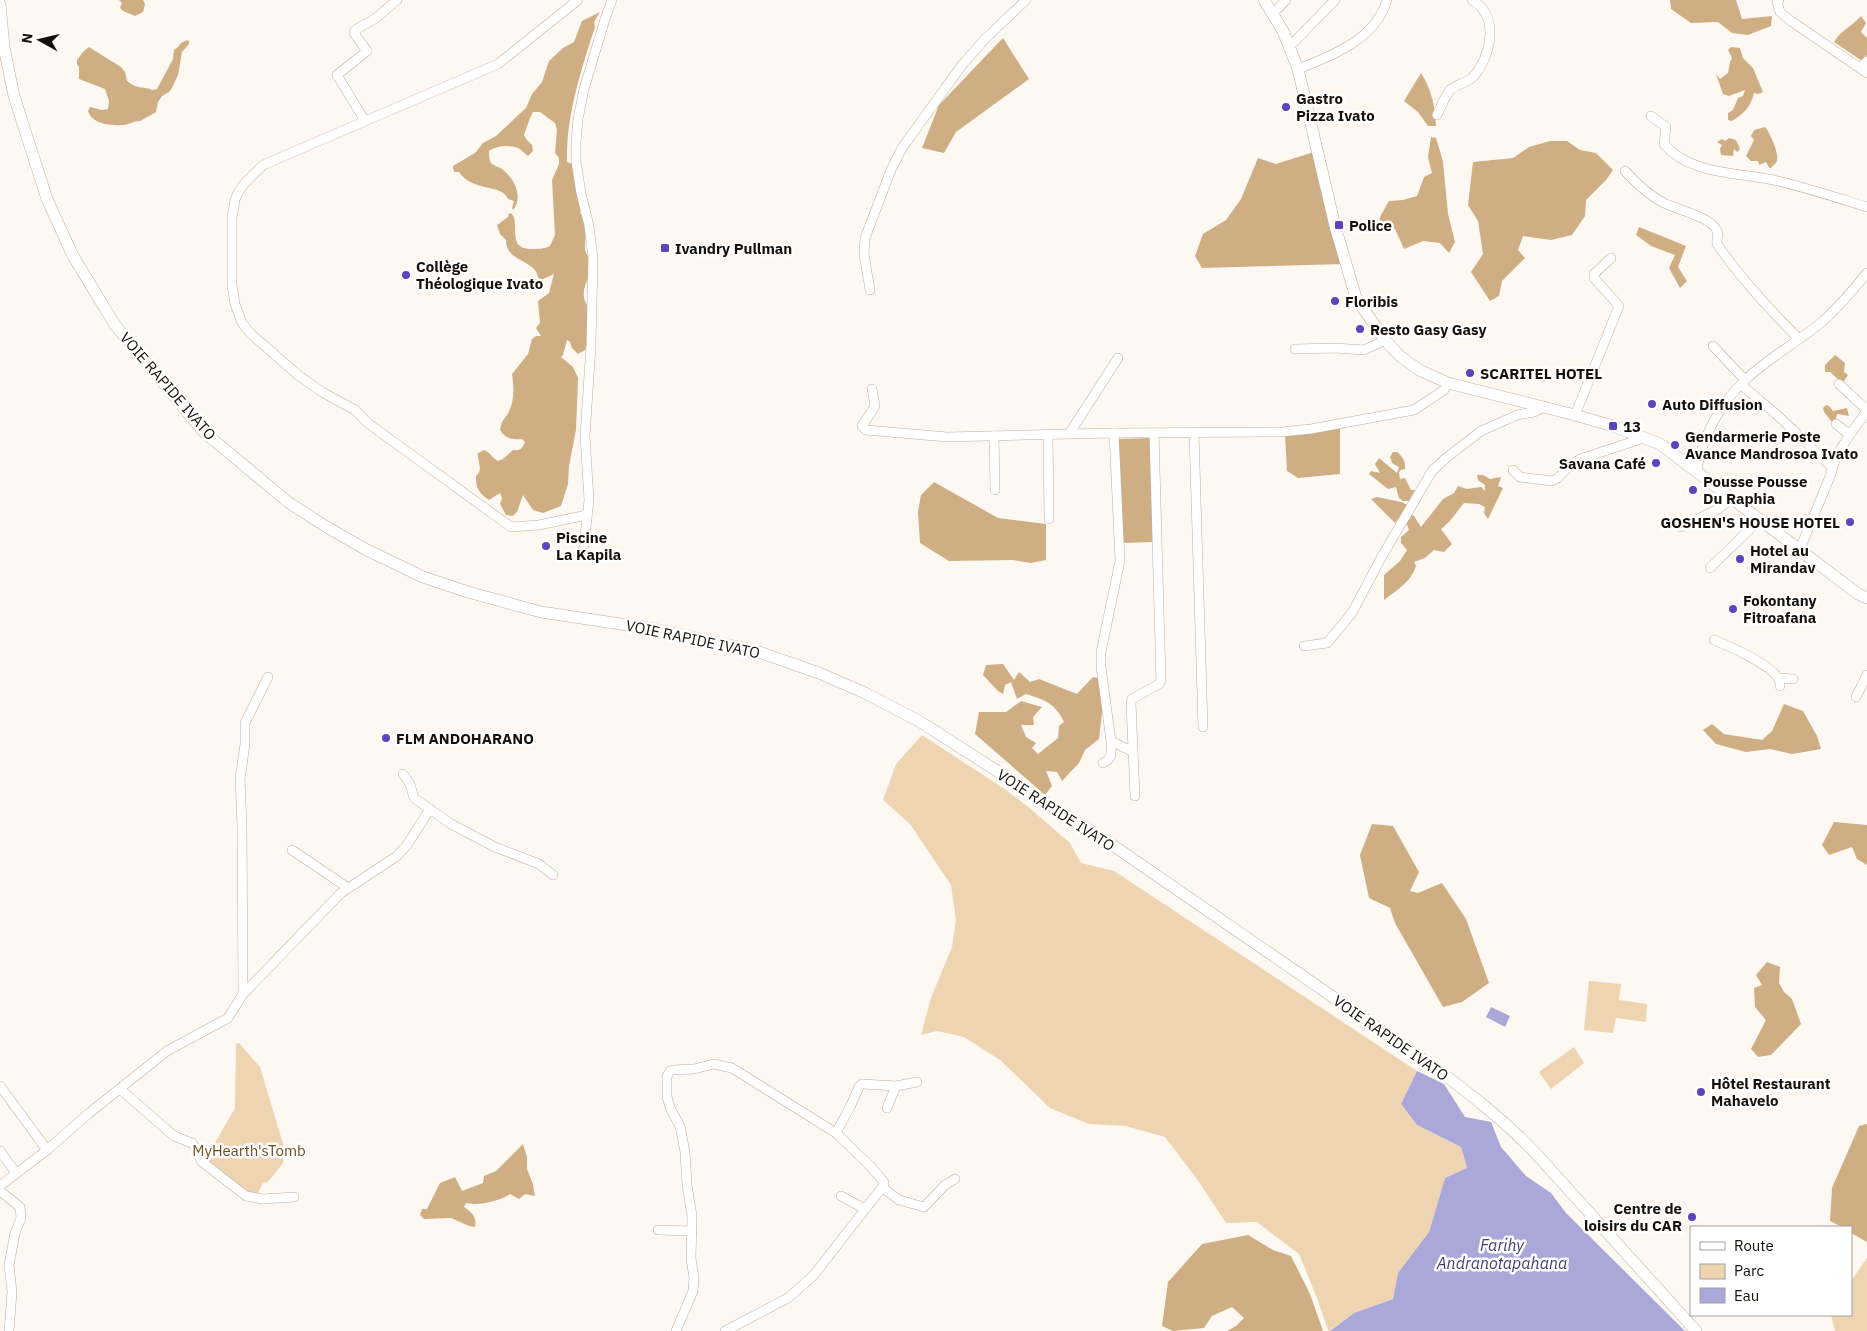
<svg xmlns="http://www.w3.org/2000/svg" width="1867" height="1331" font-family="'IBM Plex Sans',sans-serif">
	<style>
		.green { fill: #efd4b1 }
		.forest { fill: #cfae84 }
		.water { fill: #aaa8d8 }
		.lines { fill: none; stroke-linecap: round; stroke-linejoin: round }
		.minor-casing { stroke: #bdb0a0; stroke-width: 10 }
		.major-casing { stroke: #bdb0a0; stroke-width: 12 }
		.minor { stroke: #fff; stroke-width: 9 }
		.major { stroke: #fff; stroke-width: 11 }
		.poi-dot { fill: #5c44bd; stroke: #fff; stroke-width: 2 }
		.labels { text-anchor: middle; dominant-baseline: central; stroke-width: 5; stroke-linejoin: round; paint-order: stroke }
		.poi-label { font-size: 15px; font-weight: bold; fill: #14100a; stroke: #fff; text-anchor: start }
		.street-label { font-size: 15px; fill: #14100a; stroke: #fff }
		.park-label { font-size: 15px; fill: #704e1d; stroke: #fff }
		.water-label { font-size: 16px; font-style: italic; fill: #443d79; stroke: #fff }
	</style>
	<rect width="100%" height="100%" fill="#fef8f2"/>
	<g class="green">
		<path d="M 922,735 L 1006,790 L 1027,806 L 1070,843 L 1081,863 L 1114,871 L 1417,1071 L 1401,1104 L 1417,1125 L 1461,1147 L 1467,1168 L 1445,1178 L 1429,1232 L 1398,1273 L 1393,1299 L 1354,1313 L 1329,1331 L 1328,1330 L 1317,1298 L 1299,1254 L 1257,1222 L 1226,1223 L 1197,1179 L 1165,1137 L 1126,1126 L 1089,1124 L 1050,1108 L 1000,1060 L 964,1037 L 937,1031 L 921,1035 L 931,998 L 952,947 L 956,920 L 951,885 L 910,824 L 883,800 L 896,764 Z"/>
		<path d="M 1589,981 L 1621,984 L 1619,1000 L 1647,1004 L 1646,1022 L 1616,1018 L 1613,1033 L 1584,1030 Z"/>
		<path d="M 239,1043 L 260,1067 L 284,1147 L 283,1163 L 268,1182 L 263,1183 L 257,1195 L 248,1194 L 205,1160 L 235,1108 L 236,1044 Z"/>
		<path d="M 1574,1047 L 1584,1063 L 1551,1089 L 1539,1072 Z"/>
		<path d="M 1867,1258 L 1867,1331 L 1835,1331 L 1831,1315 L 1851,1315 L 1851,1281 Z"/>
	</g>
	<g class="forest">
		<path d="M 119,0 L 143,0 L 145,4 L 143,12 L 135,16 L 123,11 L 120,8 L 122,3 Z"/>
		<path d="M 1670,0 L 1736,0 L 1742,19 L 1772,16 L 1771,26 L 1748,35 L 1732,33 L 1718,22 L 1691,23 L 1671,9 Z"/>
		<path d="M 600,12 L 594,22 L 595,27 C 581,70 566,116 567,162 L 573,164 L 576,173 L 574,181 L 580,205 L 580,213 C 591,224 584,237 585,250 C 586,255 591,259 591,264 C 592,276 582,285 584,297 C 584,301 587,304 588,308 C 592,321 589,337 585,350 L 578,354 L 572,348 L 570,342 L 567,340 L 563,355 L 561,357 L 573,367 L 578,378 L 576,430 L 569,466 L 568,484 L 561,506 L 543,513 L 533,510 L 523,495 L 517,512 L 513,516 L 506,515 L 500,504 L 502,498 L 500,493 L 489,500 C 479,493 476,489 476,476 C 484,470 477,461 478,453 L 484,450 C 490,452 492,458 498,461 L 503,459 L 513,450 C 520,451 522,449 525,442 L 522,439 C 512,440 506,439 500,430 C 501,423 503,420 507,415 C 515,402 514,388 512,374 L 528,354 L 532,339 L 536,336 L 541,336 L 536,328 L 540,323 L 538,301 L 549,293 L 554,274 L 539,281 C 538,277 537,272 534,269 C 524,259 506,258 506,240 L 500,234 L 497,225 L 508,217 L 509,213 L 512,214 C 520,225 507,248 530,249 C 538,249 544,249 550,246 L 555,235 L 552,180 L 559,164 L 559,158 L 555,153 L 557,130 L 555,123 L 540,112 L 533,112 L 530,118 L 524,135 L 527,140 L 532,145 L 533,151 L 528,156 C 525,154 521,149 518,148 C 509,145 497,145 489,151 C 489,155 489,160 491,163 C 494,166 499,167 502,169 C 514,178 524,197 513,210 L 512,208 L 514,201 L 508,199 C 503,184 472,192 459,172 L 454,172 L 453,166 L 475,153 L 483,143 L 496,136 L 526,108 L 532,94 L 542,82 L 549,61 L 563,48 L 574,42 L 582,21 Z"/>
		<path d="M 1861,16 L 1866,23 L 1861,32 L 1867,38 L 1867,55 L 1862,61 L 1834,42 C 1841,30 1851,27 1861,16 Z"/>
		<path d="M 1003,38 L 1029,79 L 956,132 L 944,153 L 922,148 L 939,105 Z"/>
		<path d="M 187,40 L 189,41 L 189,44 L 182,52 L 178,75 L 172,88 L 169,92 L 162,96 L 158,102 L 156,112 L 140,121 C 134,121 130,124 124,125 C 111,126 92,124 88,111 L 90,107 L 102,110 L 108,109 L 109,101 L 105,89 L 79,79 L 79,67 L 77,64 L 77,60 L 83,52 L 89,47 L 121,67 L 125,72 L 127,81 C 138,90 144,86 152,90 L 157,89 L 173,59 L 174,50 L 178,47 L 181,43 Z"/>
		<path d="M 1731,47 L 1740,48 L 1743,58 L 1753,68 L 1763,92 L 1758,94 L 1754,93 C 1751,106 1744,114 1732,121 L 1728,120 L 1728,113 L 1733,110 L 1738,98 L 1743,96 L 1745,90 L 1729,96 L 1723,94 L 1716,74 L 1720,79 L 1728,73 L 1730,62 L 1732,58 L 1728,50 Z"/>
		<path d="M 1421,73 C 1432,90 1435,107 1436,126 L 1428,126 L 1418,112 L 1404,101 Z"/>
		<path d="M 1765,127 C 1770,133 1781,156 1776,163 C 1776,163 1770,168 1770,169 L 1766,162 L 1759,165 L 1758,161 L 1751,161 L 1746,156 L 1754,140 L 1751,136 L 1754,130 Z"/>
		<path d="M 1431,137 L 1436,138 L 1443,162 L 1448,214 L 1455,242 L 1449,253 L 1440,243 L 1423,241 L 1404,249 L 1395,229 L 1388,226 L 1376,231 L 1381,215 L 1389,201 L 1403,200 L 1417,196 L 1424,177 L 1432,173 L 1428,157 Z"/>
		<path d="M 1729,138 L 1736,140 L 1740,149 L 1737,152 L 1734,149 L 1733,156 L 1721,155 L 1720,149 L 1722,145 L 1717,142 L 1722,139 L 1725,141 Z"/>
		<path d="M 1550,141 L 1567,141 L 1580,150 L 1596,153 L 1613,170 L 1606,180 L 1586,200 L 1585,216 L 1572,235 L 1551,240 L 1523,236 L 1518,250 L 1525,258 L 1502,281 L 1499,296 L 1490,301 L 1471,272 L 1483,254 L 1478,221 L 1468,205 L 1473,162 L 1513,158 L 1529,147 Z"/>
		<path d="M 1317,151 L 1345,264 L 1202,268 L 1195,256 L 1203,234 L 1226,220 L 1241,199 L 1258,158 L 1276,164 Z"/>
		<path d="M 1639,227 L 1686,246 L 1678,267 L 1687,281 L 1680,288 L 1669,268 L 1675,255 L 1651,246 L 1636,235 Z"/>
		<path d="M 1835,355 L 1845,363 L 1844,372 L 1848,375 L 1844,381 L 1841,382 L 1830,372 L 1825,372 L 1825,365 Z"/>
		<path d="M 1826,405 L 1829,406 L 1833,411 L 1847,408 L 1849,416 L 1837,414 L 1835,422 L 1831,421 L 1824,412 L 1823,408 Z"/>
		<path d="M 1340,427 L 1340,474 L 1298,478 L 1287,471 L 1285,435 Z"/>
		<path d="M 1152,438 L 1153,542 L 1122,543 L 1117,439 Z"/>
		<path d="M 1393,452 L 1397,452 C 1403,457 1406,462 1405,469 L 1401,470 L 1399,472 L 1400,479 L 1405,478 L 1411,490 L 1415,490 L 1409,501 L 1403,501 L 1399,498 L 1396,487 L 1388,489 L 1369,474 L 1371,471 L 1380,473 L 1375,464 L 1379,458 L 1397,473 L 1399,467 L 1392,463 L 1390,457 Z"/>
		<path d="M 1477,475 L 1483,475 L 1490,479 L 1501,477 L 1498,486 L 1503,488 L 1488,519 L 1484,513 L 1485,507 L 1479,504 L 1464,503 C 1456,512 1451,522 1441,529 L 1452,544 L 1444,552 L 1434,550 L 1425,558 L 1414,562 L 1416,566 C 1411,582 1397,590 1384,600 L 1384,575 L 1400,561 L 1407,550 L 1401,543 L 1401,537 L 1409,530 L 1405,519 L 1409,514 L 1414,516 L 1421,527 L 1443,499 L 1454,493 L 1458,486 L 1467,489 L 1481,487 L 1485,491 L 1485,485 L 1478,480 Z"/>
		<path d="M 934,482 L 998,518 L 1046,524 L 1046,560 L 1031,563 L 1013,560 L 949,561 L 920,543 L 918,512 L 921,495 Z"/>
		<path d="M 1377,497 L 1401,502 L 1408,505 L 1395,523 L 1371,499 Z"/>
		<path d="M 1003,664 L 1014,680 L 1019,672 L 1030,682 L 1039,679 L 1077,694 L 1093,677 L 1098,678 L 1104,695 L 1099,739 L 1085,750 L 1079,763 L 1062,781 L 1057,772 L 1046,771 L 1052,786 L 1045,795 L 975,734 L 979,712 L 1006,712 L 1021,701 L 1042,707 L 1033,717 L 1034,725 L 1021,725 L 1026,737 L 1036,743 L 1032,748 L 1038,754 L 1058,738 L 1059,726 L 1064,722 C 1055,703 1045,700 1026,694 L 1017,699 L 1011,682 L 1005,685 L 1003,694 L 998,691 L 983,675 L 986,665 Z"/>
		<path d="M 1784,704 L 1803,711 L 1817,736 L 1821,749 L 1792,754 L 1770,749 L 1746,752 L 1716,744 L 1703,730 L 1712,724 L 1724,734 L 1762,740 L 1772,731 Z"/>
		<path d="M 1834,822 L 1867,825 L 1867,865 L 1857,859 L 1852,847 L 1829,855 L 1822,845 Z"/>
		<path d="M 1372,824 L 1393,826 L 1419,872 L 1410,891 L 1418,893 L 1442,883 L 1466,919 L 1489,983 L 1462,1002 L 1443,1007 L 1395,923 L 1390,908 L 1369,898 L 1360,855 Z"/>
		<path d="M 1767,962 L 1780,967 L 1779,983 L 1784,992 L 1792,999 L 1801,1024 L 1771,1055 L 1758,1057 L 1751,1049 L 1766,1020 L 1755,1007 L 1754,988 L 1762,985 L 1756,975 Z"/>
		<path d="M 1867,1124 L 1867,1242 L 1851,1233 L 1851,1227 L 1842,1227 L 1830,1221 L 1832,1188 L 1859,1126 Z"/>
		<path d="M 523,1144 L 527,1157 L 527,1169 L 533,1184 L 535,1196 L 525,1194 L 519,1199 L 510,1194 C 501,1201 477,1206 466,1203 L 464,1207 C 472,1213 477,1216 475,1227 L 469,1226 L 451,1218 L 424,1219 L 420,1215 L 422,1209 L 427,1209 L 440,1183 L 455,1177 L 462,1191 L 483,1183 L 484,1176 L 496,1171 Z"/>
		<path d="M 1248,1235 L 1273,1250 L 1291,1256 L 1310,1294 L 1323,1331 L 1227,1331 L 1236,1326 L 1244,1318 L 1232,1307 L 1212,1316 L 1204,1328 L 1173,1331 L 1162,1326 L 1168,1282 L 1202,1244 Z"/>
	</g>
	<g class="water">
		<path d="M 1491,1007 L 1510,1016 L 1505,1027 L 1486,1017 Z"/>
		<path d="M 1417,1071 L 1444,1084 L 1465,1117 L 1491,1122 L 1501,1147 L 1526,1176 L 1551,1193 L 1566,1213 L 1685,1331 L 1330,1331 L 1354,1313 L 1393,1299 L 1398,1273 L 1429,1232 L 1445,1178 L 1467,1168 L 1461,1147 L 1417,1125 L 1401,1104 Z"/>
	</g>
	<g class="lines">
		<g class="minor-casing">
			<g id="minor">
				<path d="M 578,0 L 498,64 L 263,165 L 244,184 L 238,193 L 235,200 L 232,218 L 232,285 L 235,304 L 242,323 L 250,333 L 298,375 L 322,392 L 355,410 L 369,424 L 511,527 L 539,525 L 587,515"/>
				<path d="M 1779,0 L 1777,2 L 1780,12 L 1791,21 L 1867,73"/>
				<path d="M 1273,14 L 1286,0"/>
				<path d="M 1289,47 L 1335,0"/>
				<path d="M 1860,68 L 1867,61"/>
				<path d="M 1298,69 C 1332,56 1376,39 1387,0"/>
				<path d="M 1437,115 C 1441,107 1445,96 1450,90 C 1456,84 1468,83 1474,76 C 1491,56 1500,16 1472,0"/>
				<path d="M 1651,116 L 1666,127 L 1664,144 C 1691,176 1741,172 1778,181 C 1808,188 1838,198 1867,207"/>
				<path d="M 365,121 L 337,75 L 367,51 L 354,33 L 355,30 L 376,18 L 397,0"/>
				<path d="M 1625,171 C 1636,183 1650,196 1664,203 C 1678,210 1708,216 1716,229 C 1720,234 1716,238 1717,244 C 1741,279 1769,309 1799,339"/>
				<path d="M 870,290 L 864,254 L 865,238 L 891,170 L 902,148 L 962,65 L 985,39 L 1026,0"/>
				<path d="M 1713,346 L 1745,380"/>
				<path d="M 1295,349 L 1334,348 L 1364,350 L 1379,343 L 1384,339"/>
				<path d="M 1741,384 C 1753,396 1765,404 1777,415 C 1796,432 1813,450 1832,467"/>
				<path d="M 1839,384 L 1867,410"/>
				<path d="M 872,389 L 875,406 L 862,426 L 866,430 L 947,437 L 1114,433 L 1282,432 L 1311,429 L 1414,410 L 1444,390 L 1448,383"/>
				<path d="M 1575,415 L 1619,306 L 1594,278 L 1594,274 L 1611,258"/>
				<path d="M 1836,424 L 1850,435"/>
				<path d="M 1069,434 L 1118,358"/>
				<path d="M 1194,434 L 1203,727"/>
				<path d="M 1048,435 L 1049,519"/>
				<path d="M 994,436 L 995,490"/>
				<path d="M 1513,470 L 1520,477 L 1552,481 L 1558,478 L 1567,468 L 1580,459 L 1644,438"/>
				<path d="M 1697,470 C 1702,437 1720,404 1744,381 C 1768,358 1798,342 1823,321 C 1840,306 1853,290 1867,273"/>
				<path d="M 1681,527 L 1718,509 L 1733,498"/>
				<path d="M 584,545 L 589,500 L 585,436 L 591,345 L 593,258 L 589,226 L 581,193 L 576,161 L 576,142 L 578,119 L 584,89 L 606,16 L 612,0"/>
				<path d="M 1800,549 L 1831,474 C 1834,453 1855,428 1867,411"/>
				<path d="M 1710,568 L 1760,519"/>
				<path d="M 1714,640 C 1731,647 1769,664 1778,678 C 1780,680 1780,683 1780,686"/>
				<path d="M 1304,646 L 1327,643 L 1352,613 L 1381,558 L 1432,471 L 1446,458 L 1481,431 L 1517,415 L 1534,412 L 1544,407"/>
				<path d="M 1778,678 L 1793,679"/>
				<path d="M 1856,697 L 1867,675"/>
				<path d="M 1111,741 L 1133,752"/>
				<path d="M 1103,763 L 1108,760 L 1111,755 L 1111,741 L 1101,667 L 1101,652 L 1120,561 L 1114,433"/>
				<path d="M 403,774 L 410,784 L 414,798 L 451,824 L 495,847 L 539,864 L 553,875"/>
				<path d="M 1135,796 L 1131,703 L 1132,699 L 1159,684 L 1161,680 L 1154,433"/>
				<path d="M 292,850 L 348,888"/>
				<path d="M 243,994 L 242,826 L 240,779 L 245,744 L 245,723 L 268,677"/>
				<path d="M 0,1086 L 47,1150"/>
				<path d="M 120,1089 L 174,1136 L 192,1143 L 199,1152 L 201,1161 L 246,1196 L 263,1199 L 294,1197"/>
				<path d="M 887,1108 L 896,1086"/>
				<path d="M 836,1133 L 851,1105 L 859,1087 L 862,1084 L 896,1086 L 917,1082"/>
				<path d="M 0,1151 L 16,1173"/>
				<path d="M 0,1186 L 47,1150 L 88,1114 L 167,1051 L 228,1018 L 243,994 L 341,893 L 397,856 L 407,845 L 430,809"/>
				<path d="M 883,1188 L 899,1200 L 924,1207 L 945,1185 L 955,1179"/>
				<path d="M 0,1191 L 20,1207 L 21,1218 L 15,1233 L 9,1265 L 12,1292 L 9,1331"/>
				<path d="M 841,1196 L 865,1209"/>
				<path d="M 658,1230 L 692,1231"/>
				<path d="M 676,1331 L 693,1291 L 694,1278 L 691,1258 L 692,1216 L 687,1185 L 685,1152 L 680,1126 L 671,1110 L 667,1097 L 667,1076 L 670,1071 L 673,1070 L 694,1069 L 714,1064 L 732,1068 L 836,1133 L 870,1166 L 884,1182 L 884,1185 L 813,1276 L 788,1298 L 725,1331"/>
			</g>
		</g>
		<g class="major-casing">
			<g id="major">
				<path d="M 1264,0 L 1283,31 L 1298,69 L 1335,226 L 1356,298 L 1384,339 L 1400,356 L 1419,370 L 1448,383 L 1575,415 L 1613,426 L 1660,444 L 1858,594 L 1867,598"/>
				<path d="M 0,4 L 4,47 L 14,96 L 47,199 L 73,256 L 115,325 L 204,432 L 288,502 L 325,526 L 367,550 L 423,577 L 468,592 L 541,612 L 654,629 L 753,650 L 819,673 L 865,693 L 919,721 L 1111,844 L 1423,1059 C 1464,1089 1505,1120 1540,1158 L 1696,1331"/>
			</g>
		</g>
		<use href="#minor" class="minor"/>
		<use href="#major" class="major"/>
	</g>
	<g class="poi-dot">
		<circle cx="1286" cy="107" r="5"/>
		<rect x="1334" y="220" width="10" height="10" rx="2.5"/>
		<rect x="660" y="243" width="10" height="10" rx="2.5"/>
		<circle cx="406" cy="275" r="5"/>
		<circle cx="1335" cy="301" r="5"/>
		<circle cx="1360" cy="329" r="5"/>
		<circle cx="1470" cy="373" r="5"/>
		<circle cx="1652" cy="404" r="5"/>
		<rect x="1608" y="421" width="10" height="10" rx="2.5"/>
		<circle cx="1675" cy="445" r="5"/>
		<circle cx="1656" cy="463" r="5"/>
		<circle cx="1693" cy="490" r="5"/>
		<circle cx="1850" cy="522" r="5"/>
		<circle cx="546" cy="546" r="5"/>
		<circle cx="1740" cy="559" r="5"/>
		<circle cx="1733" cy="609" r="5"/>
		<circle cx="386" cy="738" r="5"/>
		<circle cx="1701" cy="1092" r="5"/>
		<circle cx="1692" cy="1217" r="5"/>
	</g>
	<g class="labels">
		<g class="poi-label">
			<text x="1296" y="98">Gastro<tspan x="1296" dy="17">Pizza Ivato</tspan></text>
			<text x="1349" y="225">Police</text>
			<text x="675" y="248">Ivandry Pullman</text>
			<text x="416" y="266">Collège<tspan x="416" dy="17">Théologique Ivato</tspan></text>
			<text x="1345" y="301">Floribis</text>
			<text x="1370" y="329">Resto Gasy Gasy</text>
			<text x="1480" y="373">SCARITEL HOTEL</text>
			<text x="1662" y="404">Auto Diffusion</text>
			<text x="1623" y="426">13</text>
			<text x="1685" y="436">Gendarmerie Poste<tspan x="1685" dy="17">Avance Mandrosoa Ivato</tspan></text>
			<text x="1646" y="463" text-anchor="end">Savana Café</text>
			<text x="1703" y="481">Pousse Pousse<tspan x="1703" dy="17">Du Raphia</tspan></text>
			<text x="1840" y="522" text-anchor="end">GOSHEN'S HOUSE HOTEL</text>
			<text x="556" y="537">Piscine<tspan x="556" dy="17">La Kapila</tspan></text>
			<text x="1750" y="550">Hotel au<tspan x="1750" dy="17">Mirandav</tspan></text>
			<text x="1743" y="600">Fokontany<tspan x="1743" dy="17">Fitroafana</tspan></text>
			<text x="396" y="738">FLM ANDOHARANO</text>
			<text x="1711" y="1083">Hôtel Restaurant<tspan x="1711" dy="17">Mahavelo</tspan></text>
			<text x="1682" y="1208" text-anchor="end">Centre de<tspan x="1682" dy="17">loisirs du CAR</tspan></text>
		</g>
		<g class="street-label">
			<text transform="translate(168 386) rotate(49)">VOIE RAPIDE IVATO</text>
			<text transform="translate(693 639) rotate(12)">VOIE RAPIDE IVATO</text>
			<text transform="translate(1056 810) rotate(33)">VOIE RAPIDE IVATO</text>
			<text transform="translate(1391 1038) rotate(35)">VOIE RAPIDE IVATO</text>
		</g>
		<g class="park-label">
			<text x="249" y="1150">MyHearth'sTomb</text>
		</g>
		<g class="water-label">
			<text x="1502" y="1245">Farihy<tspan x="1502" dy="18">Andranotapahana</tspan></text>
		</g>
	</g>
	<rect x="1690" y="1226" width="162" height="90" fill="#ffffff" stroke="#a19f9d"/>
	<rect x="1700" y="1242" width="25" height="8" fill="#ffffff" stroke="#a19f9d"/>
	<text x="1734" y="1251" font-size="15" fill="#14100a">Route</text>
	<rect x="1700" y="1264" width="25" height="15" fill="#efd4b1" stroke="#a19f9d"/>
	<text x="1734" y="1276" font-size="15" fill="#14100a">Parc</text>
	<rect x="1700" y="1288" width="25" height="15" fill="#aaa8d8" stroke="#a19f9d"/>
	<text x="1734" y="1301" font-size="15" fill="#14100a">Eau</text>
	<g transform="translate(40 40) rotate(278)" stroke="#ffffff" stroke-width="4" paint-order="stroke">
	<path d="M0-4L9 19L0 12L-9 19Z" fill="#14100a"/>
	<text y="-8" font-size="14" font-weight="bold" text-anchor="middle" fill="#14100a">N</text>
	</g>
</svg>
